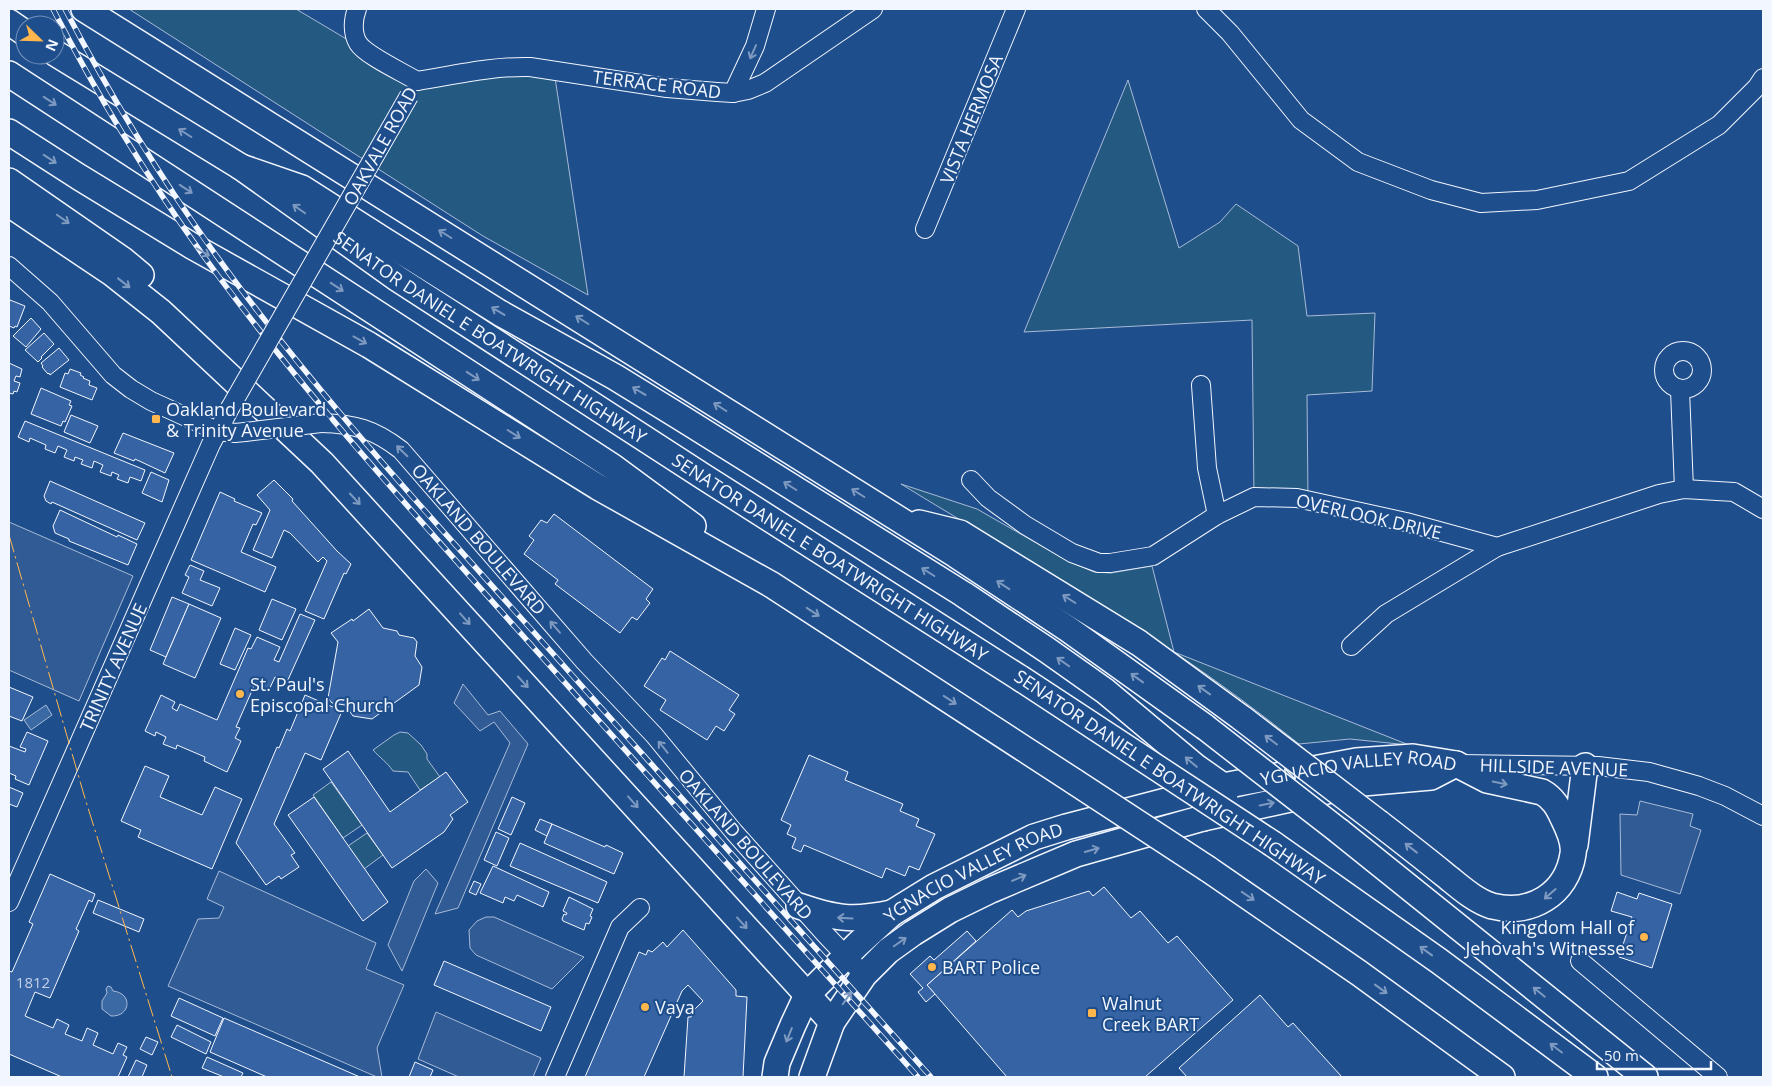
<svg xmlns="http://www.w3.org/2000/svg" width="1772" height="1086" font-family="'Open Sans',sans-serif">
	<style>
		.green { fill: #245a82; stroke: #a8bbd7 }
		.parking { fill: #305b95; stroke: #a8bbd7 }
		.water { fill: #3b69a3; stroke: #a8bbd7 }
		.building { fill: #3563a3; stroke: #f2f6ff }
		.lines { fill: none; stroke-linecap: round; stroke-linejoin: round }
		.minor-casing { stroke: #f2f6ff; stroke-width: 20 }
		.highway-casing { stroke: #f2f6ff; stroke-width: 28 }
		.minor { stroke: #1f4e8c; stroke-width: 18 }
		.highway { stroke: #1f4e8c; stroke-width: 25 }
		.rail-casing { stroke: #f2f6ff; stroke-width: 5.5 }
		.rail { stroke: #1f4e8c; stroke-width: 4; stroke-dasharray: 11; stroke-linecap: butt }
		.minor-bridge-casing { stroke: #f2f6ff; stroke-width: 20; stroke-linecap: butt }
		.highway-bridge-casing { stroke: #f2f6ff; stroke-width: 28; stroke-linecap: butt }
		.minor-bridge { stroke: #1f4e8c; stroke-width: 18 }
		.highway-bridge { stroke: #1f4e8c; stroke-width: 25 }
		.power { stroke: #ffb74d; stroke-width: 1; stroke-dasharray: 18 4 2.5 4; stroke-linecap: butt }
		.oneway { stroke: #7e9ac0 }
		.poi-dot { fill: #ffb74d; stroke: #1f4e8c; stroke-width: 2 }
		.labels { text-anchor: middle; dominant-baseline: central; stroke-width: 4; stroke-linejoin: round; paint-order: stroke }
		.number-label { font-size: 15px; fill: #c3d1e8 }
		.street-label { font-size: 18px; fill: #f2f6ff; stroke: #1f4e8c }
		.poi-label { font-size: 18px; fill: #f2f6ff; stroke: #1f4e8c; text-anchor: start }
	</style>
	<rect width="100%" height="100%" fill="#1f4e8c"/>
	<g class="green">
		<path d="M 129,9 L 296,9 L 417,81 L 554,71 L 588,295 L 483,236 L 450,215 Z"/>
		<path d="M 1128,80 L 1179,248 L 1220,222 L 1236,204 L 1298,246 L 1307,316 L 1375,313 L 1372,391 L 1307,395 L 1308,500 L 1254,497 L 1252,320 L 1024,332 Z"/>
		<path d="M 901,484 L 977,509 L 1066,560 L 1094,572 L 1111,573 L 1152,566 L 1174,652 L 1409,745 L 1350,739 L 1299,744 C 1259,712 1217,681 1174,652 C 1085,592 992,540 901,484 Z"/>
		<path d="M 400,732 L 408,733 L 421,745 L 427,754 L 427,759 L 440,777 L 420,790 L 408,772 L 393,771 C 387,762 380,758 373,750 L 394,735 Z"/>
		<path d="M 331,782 L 362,825 L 343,838 L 313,795 Z"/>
		<path d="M 367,833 L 383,855 L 364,869 L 348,846 Z"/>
	</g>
	<g class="parking">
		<path d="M 9,522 L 133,576 L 79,701 L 9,670 Z"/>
		<path d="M 463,684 L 488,715 L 500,711 L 528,744 L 458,908 L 435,914 L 510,743 L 494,722 L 480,731 L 454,703 Z"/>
		<path d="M 1640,801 L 1693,814 L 1690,826 L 1701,830 L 1680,894 L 1621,875 L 1620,814 L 1637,815 Z"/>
		<path d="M 426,869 L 438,883 L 402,971 L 388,945 L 414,881 Z"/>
		<path d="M 219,871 L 376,943 L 366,969 L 404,985 L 377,1048 L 382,1077 L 377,1077 L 168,986 L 198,919 L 219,918 L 224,907 L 207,899 Z"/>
		<path d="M 486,917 L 494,917 L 584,957 L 552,989 L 476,955 L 470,948 L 469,930 L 477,921 Z"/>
		<path d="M 436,1012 L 541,1058 L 533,1077 L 459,1077 L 418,1059 Z"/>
	</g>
	<g class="water">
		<path d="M 46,705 L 52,715 L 31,730 L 24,720 Z"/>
		<path d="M 108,986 L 111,987 L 113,991 C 133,993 131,1017 111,1016 L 102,1009 L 102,1001 L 107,993 L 106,989 Z"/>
	</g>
	<g class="building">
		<path d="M 10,300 L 25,306 L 17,327 L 15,326 L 14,328 L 9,326 L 9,304 Z"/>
		<path d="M 31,318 L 41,329 L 26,347 L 13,336 Z"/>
		<path d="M 44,333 L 54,344 L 41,357 L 42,358 L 38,362 L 25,350 Z"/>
		<path d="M 59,348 L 69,360 L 50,375 L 49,373 L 48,374 L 42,367 L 43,366 L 41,363 Z"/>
		<path d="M 9,363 L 22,369 L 20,377 L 16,376 L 14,381 L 20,383 L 17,392 L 14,391 L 13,394 L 9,393 Z"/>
		<path d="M 70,369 L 81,373 L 80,375 L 84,377 L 83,378 L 90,381 L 89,385 L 97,388 L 92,400 L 60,387 L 65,373 L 68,374 Z"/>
		<path d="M 41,388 L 71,401 L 69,405 L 72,406 L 65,422 L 63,421 L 61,426 L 31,414 Z"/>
		<path d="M 71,415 L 98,426 L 90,443 L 64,432 Z"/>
		<path d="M 25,421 L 145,470 L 141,481 L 130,477 L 128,483 L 117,479 L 119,475 L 112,472 L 111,476 L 100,472 L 103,465 L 94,461 L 92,468 L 81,464 L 83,460 L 75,457 L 74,461 L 64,457 L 67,450 L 58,446 L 55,453 L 45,449 L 46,445 L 30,438 L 29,442 L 18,437 Z"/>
		<path d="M 123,433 L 174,453 L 165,473 L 135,459 L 134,461 L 114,453 Z"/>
		<path d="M 151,472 L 169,480 L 162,502 L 142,493 Z"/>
		<path d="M 274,480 L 293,499 L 292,501 L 337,551 L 351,564 L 346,574 L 344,573 L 324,619 L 305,611 L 327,561 L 323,557 L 318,562 L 290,533 L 284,530 L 272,558 L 253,550 L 270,510 L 257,495 Z"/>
		<path d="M 50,481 L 145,523 L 137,540 L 52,502 L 51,504 L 46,501 L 44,496 Z"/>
		<path d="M 220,492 L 235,499 L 234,501 L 262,513 L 256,525 L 253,524 L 241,552 L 276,567 L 265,592 L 191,560 Z"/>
		<path d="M 60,510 L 117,537 L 118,535 L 137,544 L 128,565 L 69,541 L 69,539 L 55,533 L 53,526 Z"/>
		<path d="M 554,514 L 653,589 L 646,599 L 650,603 L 637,620 L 632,617 L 620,633 L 555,584 L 558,580 L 524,554 L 534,540 L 529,536 L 541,520 L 547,523 Z"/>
		<path d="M 190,565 L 204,571 L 200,580 L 220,588 L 212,606 L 182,593 L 189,577 L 185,575 Z"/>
		<path d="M 172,597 L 189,604 L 166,657 L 150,650 Z"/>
		<path d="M 272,599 L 296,609 L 282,640 L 259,630 Z"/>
		<path d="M 189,604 L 221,618 L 195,678 L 163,664 Z"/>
		<path d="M 369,609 L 383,628 L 397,631 L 399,635 L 414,638 L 417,642 L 415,656 L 422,667 L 419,685 L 372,719 L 353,716 L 345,705 L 332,703 L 328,698 L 338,642 L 331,633 L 352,619 L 353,621 Z"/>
		<path d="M 300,614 L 315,620 L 287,682 L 275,677 L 268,692 L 254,686 L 236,727 L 240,728 L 235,738 L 241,741 L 227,772 L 204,761 L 205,757 L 177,745 L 176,749 L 163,744 L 166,737 L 156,732 L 155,736 L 145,731 L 161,695 L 175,702 L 172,708 L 177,711 L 180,704 L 217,720 L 248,648 L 251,649 L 257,637 L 280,647 L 274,660 L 279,662 Z"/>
		<path d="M 235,628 L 251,635 L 235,670 L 220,664 Z"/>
		<path d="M 670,651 L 739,695 L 729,710 L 735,714 L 724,731 L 716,726 L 707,740 L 660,710 L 666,700 L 644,686 L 662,658 L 665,660 Z"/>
		<path d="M 9,687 L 33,697 L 22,721 L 9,716 Z"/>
		<path d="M 305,695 L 342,711 L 321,760 L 305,753 L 274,824 L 295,853 L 291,855 L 299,867 L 281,879 L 279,876 L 266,885 L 236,843 L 277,747 L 279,748 L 287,729 L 290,731 Z"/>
		<path d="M 27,732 L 48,741 L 29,785 L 15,779 L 16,776 L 9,773 L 9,746 L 25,752 L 26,749 L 20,747 Z"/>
		<path d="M 348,751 L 390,812 L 446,772 L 468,802 L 450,815 L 453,819 L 444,832 L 392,868 L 323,769 Z"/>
		<path d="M 809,755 L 848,772 L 845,780 L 903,804 L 900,811 L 919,819 L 916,826 L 935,834 L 919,870 L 909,866 L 905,876 L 886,868 L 882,878 L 804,845 L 801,852 L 792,848 L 796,838 L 787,834 L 791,825 L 781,820 Z"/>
		<path d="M 145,766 L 169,776 L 160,797 L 202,815 L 215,787 L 242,799 L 212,869 L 138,837 L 141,830 L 121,821 Z"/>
		<path d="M 9,787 L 23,793 L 17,807 L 9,804 Z"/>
		<path d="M 314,797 L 388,902 L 363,921 L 288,815 Z"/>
		<path d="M 512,797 L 525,803 L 511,835 L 498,829 Z"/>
		<path d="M 540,819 L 552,824 L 547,836 L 535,830 Z"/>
		<path d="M 552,824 L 605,847 L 606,845 L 623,853 L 614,874 L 544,843 Z"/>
		<path d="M 496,832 L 509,838 L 497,866 L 484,860 Z"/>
		<path d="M 520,843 L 607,882 L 598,903 L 510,866 Z"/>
		<path d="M 493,866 L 549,892 L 543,907 L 517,895 L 514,901 L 505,897 L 503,903 L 480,893 Z"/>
		<path d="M 50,874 L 95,894 L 92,902 L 89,900 L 76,929 L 79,931 L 50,998 L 35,992 L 25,1016 L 53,1028 L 57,1019 L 69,1025 L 65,1034 L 82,1041 L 87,1028 L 98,1033 L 93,1045 L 113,1054 L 118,1043 L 127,1047 L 123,1055 L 127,1057 L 118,1077 L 62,1077 L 9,1054 L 9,971 L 12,972 L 33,924 L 29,922 Z"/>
		<path d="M 474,881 L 481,884 L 476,895 L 469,892 Z"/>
		<path d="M 1104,887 L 1131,918 L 1140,911 L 1168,943 L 1177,936 L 1233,1000 L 1145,1077 L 1007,1077 L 927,985 L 1012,910 L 1018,917 L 1026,911 L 1089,891 L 1093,896 Z"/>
		<path d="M 1617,892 L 1637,899 L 1639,893 L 1672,904 L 1652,968 L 1619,957 L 1632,917 L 1611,911 Z"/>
		<path d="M 569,897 L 593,909 L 590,916 L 592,917 L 589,924 L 586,923 L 584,930 L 563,921 L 562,919 L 564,914 L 566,915 L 567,913 L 563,911 Z"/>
		<path d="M 98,900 L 144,919 L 139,932 L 93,913 Z"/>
		<path d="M 683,930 L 736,990 L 736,996 L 747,997 L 743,1077 L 684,1077 L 688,1017 L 691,1017 L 692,1012 L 703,1001 L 688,985 L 682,991 L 644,1077 L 585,1077 L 639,952 L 646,955 L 648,950 L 652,952 L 663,942 L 667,947 Z"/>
		<path d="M 967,931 L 976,941 L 927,985 L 935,994 L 926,1002 L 918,992 L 923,988 L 910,974 L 930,956 L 934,960 Z"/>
		<path d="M 444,961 L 551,1007 L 541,1031 L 434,985 Z"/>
		<path d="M 1260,995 L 1288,1027 L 1293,1023 L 1342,1077 L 1187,1077 L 1179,1068 Z"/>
		<path d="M 179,998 L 223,1018 L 215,1036 L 171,1016 Z"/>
		<path d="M 224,1018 L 360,1077 L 267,1077 L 210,1052 Z"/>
		<path d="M 177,1025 L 211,1042 L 206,1054 L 171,1037 Z"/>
		<path d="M 146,1037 L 158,1042 L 152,1055 L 140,1049 Z"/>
		<path d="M 207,1057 L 243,1073 L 241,1077 L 224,1077 L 202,1068 Z"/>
		<path d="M 136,1060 L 147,1065 L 142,1077 L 128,1077 Z"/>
		<path d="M 415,1062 L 433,1070 L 430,1077 L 409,1077 Z"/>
	</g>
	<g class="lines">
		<g class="minor-casing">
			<g id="minor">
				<path d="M 357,9 C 353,19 352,33 358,43 C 365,55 404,73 417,81"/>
				<path d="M 1206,9 L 1230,33 L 1301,120 L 1358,162 L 1431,190 L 1481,203 L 1537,200 L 1629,181 L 1719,125 L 1757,87 L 1763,78"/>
				<path d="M 417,81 C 455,75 492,66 530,67 L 667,88 L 717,92 L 733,93 L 748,90 L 765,83 L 873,9"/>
				<path d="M 733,93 L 755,46 L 766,9"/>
				<path d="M 925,229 L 1016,9"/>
				<path d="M 9,266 L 50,302 L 113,375 L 131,389 L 151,401 L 217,431 L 235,433 L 245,432"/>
				<circle cx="1683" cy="370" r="19"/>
				<path d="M 1201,385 L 1207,468 L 1217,515"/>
				<path d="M 1680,390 L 1684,489"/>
				<path d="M 321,423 C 355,424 374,429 401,450 L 584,661 L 654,735 L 734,832 L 825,934 L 864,975"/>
				<path d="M 971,480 L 988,498 L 1025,525 L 1072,553 L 1099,563 L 1110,563 L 1153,556 L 1217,515 L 1254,497 L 1297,498 L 1406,522 L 1497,547 L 1659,494 L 1684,489 L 1734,492 L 1763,509"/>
				<path d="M 1351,646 L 1386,614 L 1497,547"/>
				<path d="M 1459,764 L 1598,766 L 1649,772 L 1699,786 L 1725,796 L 1763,816"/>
				<path d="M 9,902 L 211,444 L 230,408"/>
				<path d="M 1580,961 L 1718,1077"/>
				<path d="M 555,1077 L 620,927 L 640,908"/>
			</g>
		</g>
		<g class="highway-casing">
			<g id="highway">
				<path d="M 84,9 L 956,555 L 1068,629 L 1205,727"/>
				<path d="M 9,22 L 25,33"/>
				<path id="s1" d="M 55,53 L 241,167 L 398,279 L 704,477 L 1020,678"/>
				<path d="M 9,74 L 613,467 L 693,526"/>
				<path d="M 9,132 L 79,177 L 192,246 L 369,345 L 598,487 L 772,585 L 1075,782"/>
				<path d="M 241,167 L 302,188 L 385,241 L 500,313 L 615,377 L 680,417 L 963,594 L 1047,650 L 1105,691 L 1196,767 L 1223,786 L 1225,793 L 1224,803 L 1203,818"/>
				<path d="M 9,181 L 123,260 L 141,275"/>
				<path d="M 9,204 L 113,274 L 161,312 L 322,463 L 832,1022"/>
				<path d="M 919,523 L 960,533 L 1139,643 L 1243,719"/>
				<path d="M 1339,831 L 1645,1077"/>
				<path d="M 1273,844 L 1439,961 L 1595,1077"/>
				<path d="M 1575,845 L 1585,766"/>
				<path d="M 1208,869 L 1359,973 L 1502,1077"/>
				<path d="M 799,906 C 837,919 852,921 892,913"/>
				<path id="s2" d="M 775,1077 L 777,1063 L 793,1025 L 807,995 L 858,944 L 892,913 L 934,887 L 1034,837 L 1066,827 L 1223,786 L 1356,761 L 1413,757 L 1456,764 L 1487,780 L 1542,792 C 1553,798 1558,807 1563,818 C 1568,828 1575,842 1573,854 C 1567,894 1531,916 1492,906 C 1475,901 1459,886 1445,875 C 1423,857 1401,840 1379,823"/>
				<path d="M 812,1077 L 832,1022 L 864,975 L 888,951 L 913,933 L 950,910 L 991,890 L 1076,854 L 1203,818 L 1363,783 L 1431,777 L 1456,764"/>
			</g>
		</g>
		<use href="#minor" class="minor"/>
		<use href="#highway" class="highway"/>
		<g class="rail-casing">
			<g id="rail">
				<path d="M 53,9 C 98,97 150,182 208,262 C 302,391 410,509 516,628 C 650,778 784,927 918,1077"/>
				<path d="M 65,9 C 109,93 158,174 213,251 C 311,388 426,512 539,638 C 669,784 800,931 931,1077"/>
			</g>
		</g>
		<use href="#rail" class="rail"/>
		<g class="minor-bridge-casing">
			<g id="minor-bridge">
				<path d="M 230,408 L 409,96"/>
				<path d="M 245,432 L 321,423"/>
			</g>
		</g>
		<g class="highway-bridge-casing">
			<g id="highway-bridge">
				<path d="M 1020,678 L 1273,844"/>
				<path d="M 1243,719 L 1379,823"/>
				<path d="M 1205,727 L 1339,831"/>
				<path d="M 1075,782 L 1208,869"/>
			</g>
		</g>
		<use href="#minor-bridge" class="minor-bridge"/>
		<use href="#highway-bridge" class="highway-bridge"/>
		<path class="power" d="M 9,535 L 84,795 L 172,1077"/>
	</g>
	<defs><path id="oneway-shaft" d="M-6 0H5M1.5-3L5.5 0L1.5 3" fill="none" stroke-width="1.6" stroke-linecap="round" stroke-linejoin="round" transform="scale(1.25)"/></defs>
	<g class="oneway">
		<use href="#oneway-shaft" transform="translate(753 52) rotate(114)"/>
		<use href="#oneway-shaft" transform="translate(50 101) rotate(33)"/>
		<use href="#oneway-shaft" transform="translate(185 133) rotate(-148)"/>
		<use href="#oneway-shaft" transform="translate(50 159) rotate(33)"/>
		<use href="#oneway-shaft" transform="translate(186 189) rotate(33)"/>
		<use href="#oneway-shaft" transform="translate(299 209) rotate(-145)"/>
		<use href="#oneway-shaft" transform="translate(63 219) rotate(35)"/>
		<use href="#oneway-shaft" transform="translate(445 234) rotate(-148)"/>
		<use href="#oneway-shaft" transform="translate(203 252) rotate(30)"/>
		<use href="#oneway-shaft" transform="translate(124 283) rotate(38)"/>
		<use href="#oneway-shaft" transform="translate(337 287) rotate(33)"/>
		<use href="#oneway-shaft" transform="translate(498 311) rotate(-149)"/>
		<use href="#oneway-shaft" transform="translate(582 320) rotate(-148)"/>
		<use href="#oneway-shaft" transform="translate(360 340) rotate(29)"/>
		<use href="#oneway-shaft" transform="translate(473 376) rotate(33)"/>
		<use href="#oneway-shaft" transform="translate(639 391) rotate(-149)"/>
		<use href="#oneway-shaft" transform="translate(720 407) rotate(-148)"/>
		<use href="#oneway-shaft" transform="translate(514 434) rotate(32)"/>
		<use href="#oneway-shaft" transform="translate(402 451) rotate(-136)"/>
		<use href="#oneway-shaft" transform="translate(790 486) rotate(-148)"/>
		<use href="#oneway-shaft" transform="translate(858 493) rotate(-148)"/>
		<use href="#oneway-shaft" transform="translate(355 499) rotate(47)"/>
		<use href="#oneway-shaft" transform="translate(928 572) rotate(-148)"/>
		<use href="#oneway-shaft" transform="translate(1003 585) rotate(-147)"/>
		<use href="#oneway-shaft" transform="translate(1069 599) rotate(-148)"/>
		<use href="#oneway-shaft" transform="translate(813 612) rotate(33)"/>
		<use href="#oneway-shaft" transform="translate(465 619) rotate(48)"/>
		<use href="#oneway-shaft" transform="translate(555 627) rotate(-131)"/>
		<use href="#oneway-shaft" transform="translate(1063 662) rotate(-145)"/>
		<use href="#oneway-shaft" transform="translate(1137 678) rotate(-144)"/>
		<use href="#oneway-shaft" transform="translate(523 682) rotate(47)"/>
		<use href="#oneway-shaft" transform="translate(1204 690) rotate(-144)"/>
		<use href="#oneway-shaft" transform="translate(950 700) rotate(33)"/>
		<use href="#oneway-shaft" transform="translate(1271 740) rotate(-143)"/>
		<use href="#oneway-shaft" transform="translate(663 747) rotate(-129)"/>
		<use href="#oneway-shaft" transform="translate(1191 762) rotate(-140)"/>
		<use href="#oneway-shaft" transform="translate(1500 783) rotate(12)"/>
		<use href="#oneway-shaft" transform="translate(633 802) rotate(48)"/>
		<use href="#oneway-shaft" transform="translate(1267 804) rotate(-12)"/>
		<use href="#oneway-shaft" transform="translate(1411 848) rotate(-142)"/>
		<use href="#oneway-shaft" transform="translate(1092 850) rotate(-16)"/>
		<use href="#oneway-shaft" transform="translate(1019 878) rotate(-23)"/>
		<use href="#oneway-shaft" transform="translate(1550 894) rotate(139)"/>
		<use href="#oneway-shaft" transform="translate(1248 896) rotate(34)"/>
		<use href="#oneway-shaft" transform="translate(845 918) rotate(-177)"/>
		<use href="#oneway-shaft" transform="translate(742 923) rotate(48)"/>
		<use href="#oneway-shaft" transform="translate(900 942) rotate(-35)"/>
		<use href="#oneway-shaft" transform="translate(1426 951) rotate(-144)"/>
		<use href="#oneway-shaft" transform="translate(1381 989) rotate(36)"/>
		<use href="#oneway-shaft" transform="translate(1539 992) rotate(-141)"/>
		<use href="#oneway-shaft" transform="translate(847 998) rotate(-56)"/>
		<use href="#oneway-shaft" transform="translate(789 1035) rotate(112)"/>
		<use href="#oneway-shaft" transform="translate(1556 1048) rotate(-143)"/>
	</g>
	<g class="poi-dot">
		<rect x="151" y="414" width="10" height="10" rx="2.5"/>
		<circle cx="240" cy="694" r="5"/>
		<circle cx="1644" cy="937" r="5"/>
		<circle cx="932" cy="967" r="5"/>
		<circle cx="645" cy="1007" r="5"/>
		<rect x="1087" y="1008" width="10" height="10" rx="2.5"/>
	</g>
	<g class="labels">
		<g class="number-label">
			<text x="33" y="982">1812</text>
		</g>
		<g class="street-label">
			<text transform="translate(657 84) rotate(7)">TERRACE ROAD</text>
			<text transform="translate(971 119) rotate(-68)">VISTA HERMOSA</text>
			<text transform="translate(380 146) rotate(-61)">OAKVALE ROAD</text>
			<text stroke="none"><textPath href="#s1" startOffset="520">SENATOR DANIEL E BOATWRIGHT HIGHWAY</textPath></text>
			<text transform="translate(1369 516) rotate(13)">OVERLOOK DRIVE</text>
			<text transform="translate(479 539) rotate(49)">OAKLAND BOULEVARD</text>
			<text stroke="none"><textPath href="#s1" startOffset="925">SENATOR DANIEL E BOATWRIGHT HIGHWAY</textPath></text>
			<text transform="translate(113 667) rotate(-66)">TRINITY AVENUE</text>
			<text transform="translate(1554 767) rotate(2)">HILLSIDE AVENUE</text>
			<text stroke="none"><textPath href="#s2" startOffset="701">YGNACIO VALLEY ROAD</textPath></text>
			<text transform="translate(1170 777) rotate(34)">SENATOR DANIEL E BOATWRIGHT HIGHWAY</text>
			<text transform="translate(746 844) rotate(49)">OAKLAND BOULEVARD</text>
			<text stroke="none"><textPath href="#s2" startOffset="298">YGNACIO VALLEY ROAD</textPath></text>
		</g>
		<g class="poi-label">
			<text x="166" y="409">Oakland Boulevard<tspan x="166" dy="21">&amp; Trinity Avenue</tspan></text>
			<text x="250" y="684">St. Paul's<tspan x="250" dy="21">Episcopal Church</tspan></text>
			<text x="1634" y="927" text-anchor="end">Kingdom Hall of<tspan x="1634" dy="21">Jehovah's Witnesses</tspan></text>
			<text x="942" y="967">BART Police</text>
			<text x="1102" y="1003">Walnut<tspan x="1102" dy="21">Creek BART</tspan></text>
			<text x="655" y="1007">Vaya</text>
		</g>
	</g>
	<rect width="1772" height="1086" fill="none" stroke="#f2f6ff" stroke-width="20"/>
	<g transform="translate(40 40) rotate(113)"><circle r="24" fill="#1f4e8c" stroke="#7391ba"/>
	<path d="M0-4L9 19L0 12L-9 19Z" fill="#ffb74d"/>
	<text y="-8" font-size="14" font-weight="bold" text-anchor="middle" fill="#f2f6ff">N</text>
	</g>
	<path d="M1597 1061v8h114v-8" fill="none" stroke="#f2f6ff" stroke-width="2.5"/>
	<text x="1604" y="1061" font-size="15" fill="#f2f6ff" stroke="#1f4e8c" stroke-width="4" paint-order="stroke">50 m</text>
</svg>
